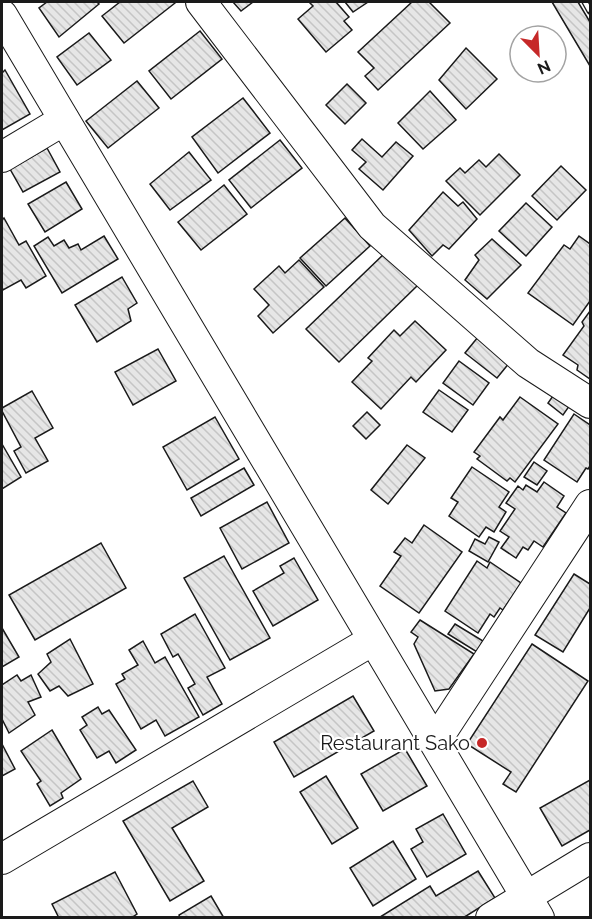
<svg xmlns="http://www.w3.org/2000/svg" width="592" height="919" font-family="Raleway,sans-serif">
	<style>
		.building { fill: url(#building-back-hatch); stroke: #1a1a1a; stroke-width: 1.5 }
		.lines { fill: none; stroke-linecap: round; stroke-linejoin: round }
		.minor-casing { stroke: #1a1a1a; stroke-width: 32 }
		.minor { stroke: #fff; stroke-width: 30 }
		.rail-casing { stroke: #1a1a1a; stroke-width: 7 }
		.rail { stroke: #fff; stroke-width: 4.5; stroke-dasharray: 14; stroke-linecap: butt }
		.poi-dot { fill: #c62828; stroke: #fff; stroke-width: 2 }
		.labels { text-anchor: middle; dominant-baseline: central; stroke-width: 4.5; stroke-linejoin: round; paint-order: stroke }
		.poi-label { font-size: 20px; fill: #1a1a1a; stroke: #fff; text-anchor: end }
	</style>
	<defs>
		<pattern id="building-back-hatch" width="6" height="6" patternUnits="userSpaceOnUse" patternTransform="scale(1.5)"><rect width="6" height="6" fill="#e6e6e6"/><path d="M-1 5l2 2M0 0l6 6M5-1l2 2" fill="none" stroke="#c5c5c5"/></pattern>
	</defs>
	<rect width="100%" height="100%" fill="#fff"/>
	<g class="building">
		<path d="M 47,2 L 97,2 L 99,4 L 59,37 L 39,8 Z"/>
		<path d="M 120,2 L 174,2 L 175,3 L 124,43 L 102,16 Z"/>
		<path d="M 233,2 L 253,2 L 241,11 Z"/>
		<path d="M 309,2 L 336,2 L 349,17 L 344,21 L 352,30 L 326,52 L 298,19 L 313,6 Z"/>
		<path d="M 345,2 L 368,2 L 353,12 Z"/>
		<path d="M 412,2 L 429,2 L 450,23 L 378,90 L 365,76 L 374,68 L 358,52 Z"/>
		<path d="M 552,2 L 578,2 L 590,22 L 590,66 Z"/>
		<path d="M 200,31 L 222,59 L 171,99 L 149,71 Z"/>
		<path d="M 89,33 L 111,60 L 77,85 L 57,57 Z"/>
		<path d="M 466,48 L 497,79 L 466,109 L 439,80 Z"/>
		<path d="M 5,70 L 30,114 L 2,130 L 2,73 Z"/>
		<path d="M 137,81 L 159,108 L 108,148 L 86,121 Z"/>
		<path d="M 347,84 L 366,103 L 345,124 L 326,105 Z"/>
		<path d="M 430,91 L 456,120 L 423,149 L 398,123 Z"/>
		<path d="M 243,98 L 270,133 L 218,173 L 192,137 Z"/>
		<path d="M 362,139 L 382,157 L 396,142 L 413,156 L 383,190 L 359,169 L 366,162 L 352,150 Z"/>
		<path d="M 280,140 L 302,168 L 251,208 L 229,180 Z"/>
		<path d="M 47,148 L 60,172 L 23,192 L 10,169 Z"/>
		<path d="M 189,152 L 211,180 L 170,210 L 150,184 Z"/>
		<path d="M 499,154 L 520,175 L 480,215 L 446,181 L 460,168 L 465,173 L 479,160 L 486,167 Z"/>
		<path d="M 561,166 L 586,190 L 557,220 L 532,196 Z"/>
		<path d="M 66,182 L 82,209 L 45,232 L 28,204 Z"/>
		<path d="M 224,185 L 247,214 L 201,250 L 178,222 Z"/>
		<path d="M 443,192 L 458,206 L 463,202 L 477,219 L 449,249 L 443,245 L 432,256 L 409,230 Z"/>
		<path d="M 526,203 L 552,227 L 526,256 L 499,231 Z"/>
		<path d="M 4,218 L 19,245 L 26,241 L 46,276 L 26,288 L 21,280 L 3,290 L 2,287 L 2,220 Z"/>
		<path d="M 345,218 L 370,246 L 326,286 L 300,258 Z"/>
		<path d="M 104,236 L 118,259 L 62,293 L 34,246 L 48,237 L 54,246 L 64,240 L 69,248 L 78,244 L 81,250 Z"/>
		<path d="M 579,236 L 590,244 L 590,301 L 573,325 L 528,293 L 564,245 L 570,249 Z"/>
		<path d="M 492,239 L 521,265 L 487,299 L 465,280 L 479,260 L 475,255 Z"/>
		<path d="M 386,252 L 418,285 L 339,362 L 306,329 Z"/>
		<path d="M 299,260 L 324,287 L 273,333 L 258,316 L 269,305 L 254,289 L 279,266 L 285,273 Z"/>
		<path d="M 122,277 L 137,303 L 128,309 L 131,321 L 97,342 L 75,305 Z"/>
		<path d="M 590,311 L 590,379 L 577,370 L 578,365 L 563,355 L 584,326 L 582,322 Z"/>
		<path d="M 415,321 L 446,350 L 416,382 L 411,377 L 381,409 L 352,382 L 372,361 L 368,358 L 394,330 L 400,336 Z"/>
		<path d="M 478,337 L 510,362 L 497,378 L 465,353 Z"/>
		<path d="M 158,349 L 176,381 L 133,405 L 115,372 Z"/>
		<path d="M 459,361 L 489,383 L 473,405 L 443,383 Z"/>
		<path d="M 439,390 L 468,410 L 452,432 L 423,412 Z"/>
		<path d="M 32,391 L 53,428 L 35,438 L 48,461 L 26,473 L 14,451 L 21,447 L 2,411 L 2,408 Z"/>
		<path d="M 555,393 L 570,405 L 563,415 L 548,403 Z"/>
		<path d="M 520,397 L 558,424 L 515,482 L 510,478 L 507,481 L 477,459 L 480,456 L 474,452 L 500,417 L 503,420 Z"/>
		<path d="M 367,412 L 380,425 L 366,439 L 353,426 Z"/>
		<path d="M 574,414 L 590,425 L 590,466 L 588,469 L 586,468 L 577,482 L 544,460 Z"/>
		<path d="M 215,417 L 239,459 L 187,490 L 163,447 Z"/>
		<path d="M 2,444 L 21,477 L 2,489 Z"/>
		<path d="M 407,445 L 425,458 L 388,504 L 371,490 Z"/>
		<path d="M 534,462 L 547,471 L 537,485 L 524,477 Z"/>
		<path d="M 472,467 L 509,492 L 499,507 L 506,512 L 494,532 L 486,527 L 479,537 L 449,516 L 458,502 L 451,498 Z"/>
		<path d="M 244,468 L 254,485 L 201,516 L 191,498 Z"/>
		<path d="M 544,482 L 564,496 L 557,507 L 566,513 L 543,547 L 534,541 L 528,550 L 523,547 L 516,558 L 501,548 L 509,537 L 500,531 L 515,509 L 506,503 L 518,486 L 523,490 L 526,485 L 537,492 Z"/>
		<path d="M 267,502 L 289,543 L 242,569 L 220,528 Z"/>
		<path d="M 424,525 L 462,552 L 419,613 L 380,586 L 401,556 L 394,552 L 405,538 L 412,543 Z"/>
		<path d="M 489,537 L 499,542 L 488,562 L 469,551 L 475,539 L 485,544 Z"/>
		<path d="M 101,543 L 126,588 L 35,640 L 9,595 Z"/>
		<path d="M 224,556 L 270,638 L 230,660 L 184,578 Z"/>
		<path d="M 294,558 L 318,600 L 273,626 L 253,591 L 284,573 L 280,566 Z"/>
		<path d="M 477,561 L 487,568 L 490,562 L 521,583 L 503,610 L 500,608 L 494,617 L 490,614 L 478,633 L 445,611 Z"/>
		<path d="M 574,574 L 590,584 L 590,608 L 563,652 L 535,635 Z"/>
		<path d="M 195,614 L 225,668 L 207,677 L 222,704 L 203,715 L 188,688 L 195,684 L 178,654 L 173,657 L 161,634 Z"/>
		<path d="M 420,620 L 474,654 L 449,689 L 435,691 L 414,644 L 418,637 L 411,632 Z"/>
		<path d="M 455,624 L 483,641 L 477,652 L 448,634 Z"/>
		<path d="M 2,628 L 19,657 L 2,667 Z"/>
		<path d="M 70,639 L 93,684 L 68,696 L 59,686 L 50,691 L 38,674 L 51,662 L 47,654 Z"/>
		<path d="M 143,641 L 155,663 L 165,657 L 199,717 L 165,736 L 156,720 L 141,729 L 116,684 L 125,679 L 122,674 L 138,665 L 129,650 Z"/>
		<path d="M 532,644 L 588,681 L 516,792 L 503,784 L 511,772 L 467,744 Z"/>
		<path d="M 17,675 L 21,681 L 31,675 L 41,697 L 28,702 L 35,715 L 9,733 L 2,719 L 2,685 Z"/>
		<path d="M 353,696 L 374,731 L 294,777 L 274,742 Z"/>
		<path d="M 98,707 L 102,714 L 109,710 L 136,750 L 116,763 L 109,751 L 97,758 L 80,730 L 87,725 L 82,717 Z"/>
		<path d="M 52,730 L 81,779 L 61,793 L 63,798 L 50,806 L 37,784 L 41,781 L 21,751 Z"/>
		<path d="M 2,744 L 15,769 L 2,776 Z"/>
		<path d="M 405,749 L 427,786 L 383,811 L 361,774 Z"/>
		<path d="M 326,776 L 358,828 L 332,844 L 300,792 Z"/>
		<path d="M 590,780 L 590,830 L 562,846 L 540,808 Z"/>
		<path d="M 193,781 L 208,807 L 172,828 L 204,881 L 170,901 L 123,821 Z"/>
		<path d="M 443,814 L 466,854 L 427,877 L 411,849 L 423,842 L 416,829 Z"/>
		<path d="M 393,841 L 416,879 L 373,906 L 350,868 Z"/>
		<path d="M 478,871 L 495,898 L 463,918 L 380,917 L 430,886 L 436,896 Z"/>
		<path d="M 115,872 L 137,914 L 131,918 L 59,918 L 52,904 Z"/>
		<path d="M 211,896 L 224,918 L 180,918 L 179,915 Z"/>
	</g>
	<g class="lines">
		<g class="minor-casing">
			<g id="minor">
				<path d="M 201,2 L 372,226 L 528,363 L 590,403"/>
				<path d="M 2,15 L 539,918"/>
				<path d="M 2,157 L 64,120"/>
				<path d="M 435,742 L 590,505"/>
				<path d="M 2,859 L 373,640"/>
				<path d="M 491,918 L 590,858"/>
			</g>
		</g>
		<use href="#minor" class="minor"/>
		<g class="rail-casing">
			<path id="rail" d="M 585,2 L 590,11"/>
		</g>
		<use href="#rail" class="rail"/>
	</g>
	<circle class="poi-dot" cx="482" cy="743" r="6"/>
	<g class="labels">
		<g class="poi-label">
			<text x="470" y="743">Restaurant Sako</text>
		</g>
	</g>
	<rect width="592" height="919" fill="none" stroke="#1a1a1a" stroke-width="6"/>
	<g transform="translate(538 54) rotate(156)"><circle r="28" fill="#ffffff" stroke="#a3a3a3" stroke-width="1.5"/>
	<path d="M0-4.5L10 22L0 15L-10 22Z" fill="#c62828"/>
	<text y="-9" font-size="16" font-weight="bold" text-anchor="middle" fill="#1a1a1a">N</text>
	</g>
</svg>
